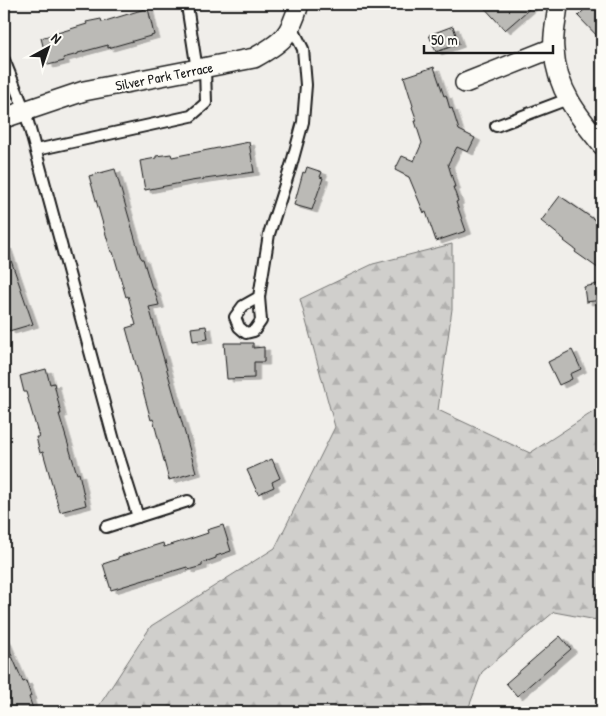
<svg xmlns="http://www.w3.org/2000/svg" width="606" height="716" font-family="'Patrick Hand',sans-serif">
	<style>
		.forest { fill: url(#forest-firs); stroke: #767674 }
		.building { fill: #bbbab6; stroke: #1c1c1c; filter: url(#shadow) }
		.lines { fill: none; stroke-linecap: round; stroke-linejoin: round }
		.service-casing { stroke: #1c1c1c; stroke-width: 14 }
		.minor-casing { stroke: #1c1c1c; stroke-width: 22 }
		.service { stroke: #fdfcf7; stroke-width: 10 }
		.minor { stroke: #fdfcf7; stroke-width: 19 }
		.labels { text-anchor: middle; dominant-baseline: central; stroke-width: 4; stroke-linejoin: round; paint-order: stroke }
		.street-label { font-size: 14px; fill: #1c1c1c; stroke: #fdfcf7 }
	</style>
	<defs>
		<pattern id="forest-firs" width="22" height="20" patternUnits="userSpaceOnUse" patternTransform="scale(1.25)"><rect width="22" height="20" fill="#d0cfcc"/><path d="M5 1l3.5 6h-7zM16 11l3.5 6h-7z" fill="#b2b1af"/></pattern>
		<filter id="shadow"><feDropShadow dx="5.5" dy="3" stdDeviation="0" flood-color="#0004"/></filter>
	</defs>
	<rect width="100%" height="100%" fill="#f0eeea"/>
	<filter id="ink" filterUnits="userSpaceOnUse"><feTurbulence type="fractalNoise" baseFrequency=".02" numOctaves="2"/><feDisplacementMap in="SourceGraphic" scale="10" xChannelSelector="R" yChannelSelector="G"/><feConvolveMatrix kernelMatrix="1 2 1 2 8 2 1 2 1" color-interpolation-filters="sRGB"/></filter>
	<g filter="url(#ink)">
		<path class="forest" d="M 452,244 L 452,309 L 438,410 L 530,453 L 602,406 L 602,621 L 554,612 L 482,672 L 467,712 L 95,712 L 151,626 L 275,548 L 335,427 L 300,299 L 373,264 Z"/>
		<g class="building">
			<path d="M 481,4 L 535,4 L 505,30 Z"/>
			<path d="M 590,4 L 602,4 L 602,41 L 578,16 Z"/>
			<path d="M 148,8 L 154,35 L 108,48 L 108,45 L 78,53 L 78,54 L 63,58 L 64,61 L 48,65 L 41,38 L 87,24 L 86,22 L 101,19 L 102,22 Z"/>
			<path d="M 453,26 L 459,44 L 436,52 L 429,35 Z"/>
			<path d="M 434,67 L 444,96 L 446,95 L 450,109 L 452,108 L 459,130 L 475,138 L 468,152 L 457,147 L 448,164 L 455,187 L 453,187 L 458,201 L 456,202 L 466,231 L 436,241 L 426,212 L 424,213 L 409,177 L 395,170 L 402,156 L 414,161 L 422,143 L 415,121 L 417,121 L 412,107 L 413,106 L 404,77 Z"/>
			<path d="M 249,142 L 254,172 L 191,181 L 145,190 L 140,161 L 156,158 L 156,156 L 171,154 L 172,157 Z"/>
			<path d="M 307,167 L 322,172 L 320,177 L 323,178 L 312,210 L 294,205 L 303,172 L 305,173 Z"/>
			<path d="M 115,169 L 140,256 L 142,259 L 143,259 L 152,289 L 154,289 L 159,305 L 149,307 L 196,472 L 169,480 L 153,419 L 151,420 L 126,328 L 136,325 L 128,296 L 126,297 L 113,252 L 111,252 L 89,176 Z"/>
			<path d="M 560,196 L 602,225 L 602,271 L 575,252 L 576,250 L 564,241 L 565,240 L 541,221 Z"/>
			<path d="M 6,246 L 33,324 L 9,331 L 4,314 L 4,247 Z"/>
			<path d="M 602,283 L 602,300 L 586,302 L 584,287 Z"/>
			<path d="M 206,326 L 208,339 L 193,341 L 191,328 Z"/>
			<path d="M 224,343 L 253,343 L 253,348 L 264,347 L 264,362 L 254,362 L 254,378 L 227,379 Z"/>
			<path d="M 572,350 L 581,369 L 570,374 L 572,379 L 559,385 L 548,362 Z"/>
			<path d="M 46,369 L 50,384 L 54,383 L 61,414 L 59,414 L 77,474 L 79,473 L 86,505 L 60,512 L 43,452 L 40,453 L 36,437 L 39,437 L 26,392 L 24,392 L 20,376 Z"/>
			<path d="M 272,459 L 280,478 L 272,482 L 274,487 L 258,494 L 247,470 Z"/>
			<path d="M 223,525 L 231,551 L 216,556 L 216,558 L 202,563 L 202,566 L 188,570 L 187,567 L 111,590 L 103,564 L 118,559 L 118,557 L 163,543 L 164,547 L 193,538 L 208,533 L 207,530 Z"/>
			<path d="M 560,636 L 571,649 L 517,696 L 506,683 Z"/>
			<path d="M 4,637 L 23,682 L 26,681 L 31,696 L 29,697 L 34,712 L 6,712 L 4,707 Z"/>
		</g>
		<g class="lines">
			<g class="service-casing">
				<g id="service">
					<path d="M 188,12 L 197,70"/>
					<path d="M 4,60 L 25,111 L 115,444 L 138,517"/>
					<path d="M 496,126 L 568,99"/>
					<path d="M 36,150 L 191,116 L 206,103 L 205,68"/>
					<path d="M 259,297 L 243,306 L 235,317 L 239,327 L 246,333 L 254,331 L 261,321 L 259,297 L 269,234 L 291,166 L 303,122 L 306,85 L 303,49 L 292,27"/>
					<path d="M 106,527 L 188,501"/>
				</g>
			</g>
			<g class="minor-casing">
				<g id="minor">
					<path d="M 558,4 C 557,19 552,35 554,50 C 556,89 579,117 602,145"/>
					<path d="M 465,83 L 553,48"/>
					<path d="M 4,118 L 84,91 L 254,58 C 283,42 290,36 299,4"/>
				</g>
			</g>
			<use href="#service" class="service"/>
			<use href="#minor" class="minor"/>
		</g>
	</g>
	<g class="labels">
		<g class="street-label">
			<text transform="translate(164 76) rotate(-11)">Silver Park Terrace</text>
		</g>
	</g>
	<rect width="606" height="716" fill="none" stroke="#fdfcf7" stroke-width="20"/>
	<rect x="10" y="10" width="586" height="696" fill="none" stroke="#1c1c1c" stroke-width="2" filter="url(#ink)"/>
	<g transform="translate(48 48) rotate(40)" stroke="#fdfcf7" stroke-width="4" paint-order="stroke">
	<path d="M0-4L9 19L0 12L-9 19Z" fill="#1c1c1c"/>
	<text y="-8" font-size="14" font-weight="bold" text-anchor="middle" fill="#1c1c1c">N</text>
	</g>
	<path d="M424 45v8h129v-8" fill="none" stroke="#1c1c1c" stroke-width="2.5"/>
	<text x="431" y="45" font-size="15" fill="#1c1c1c" stroke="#fdfcf7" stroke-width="4" paint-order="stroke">50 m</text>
</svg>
